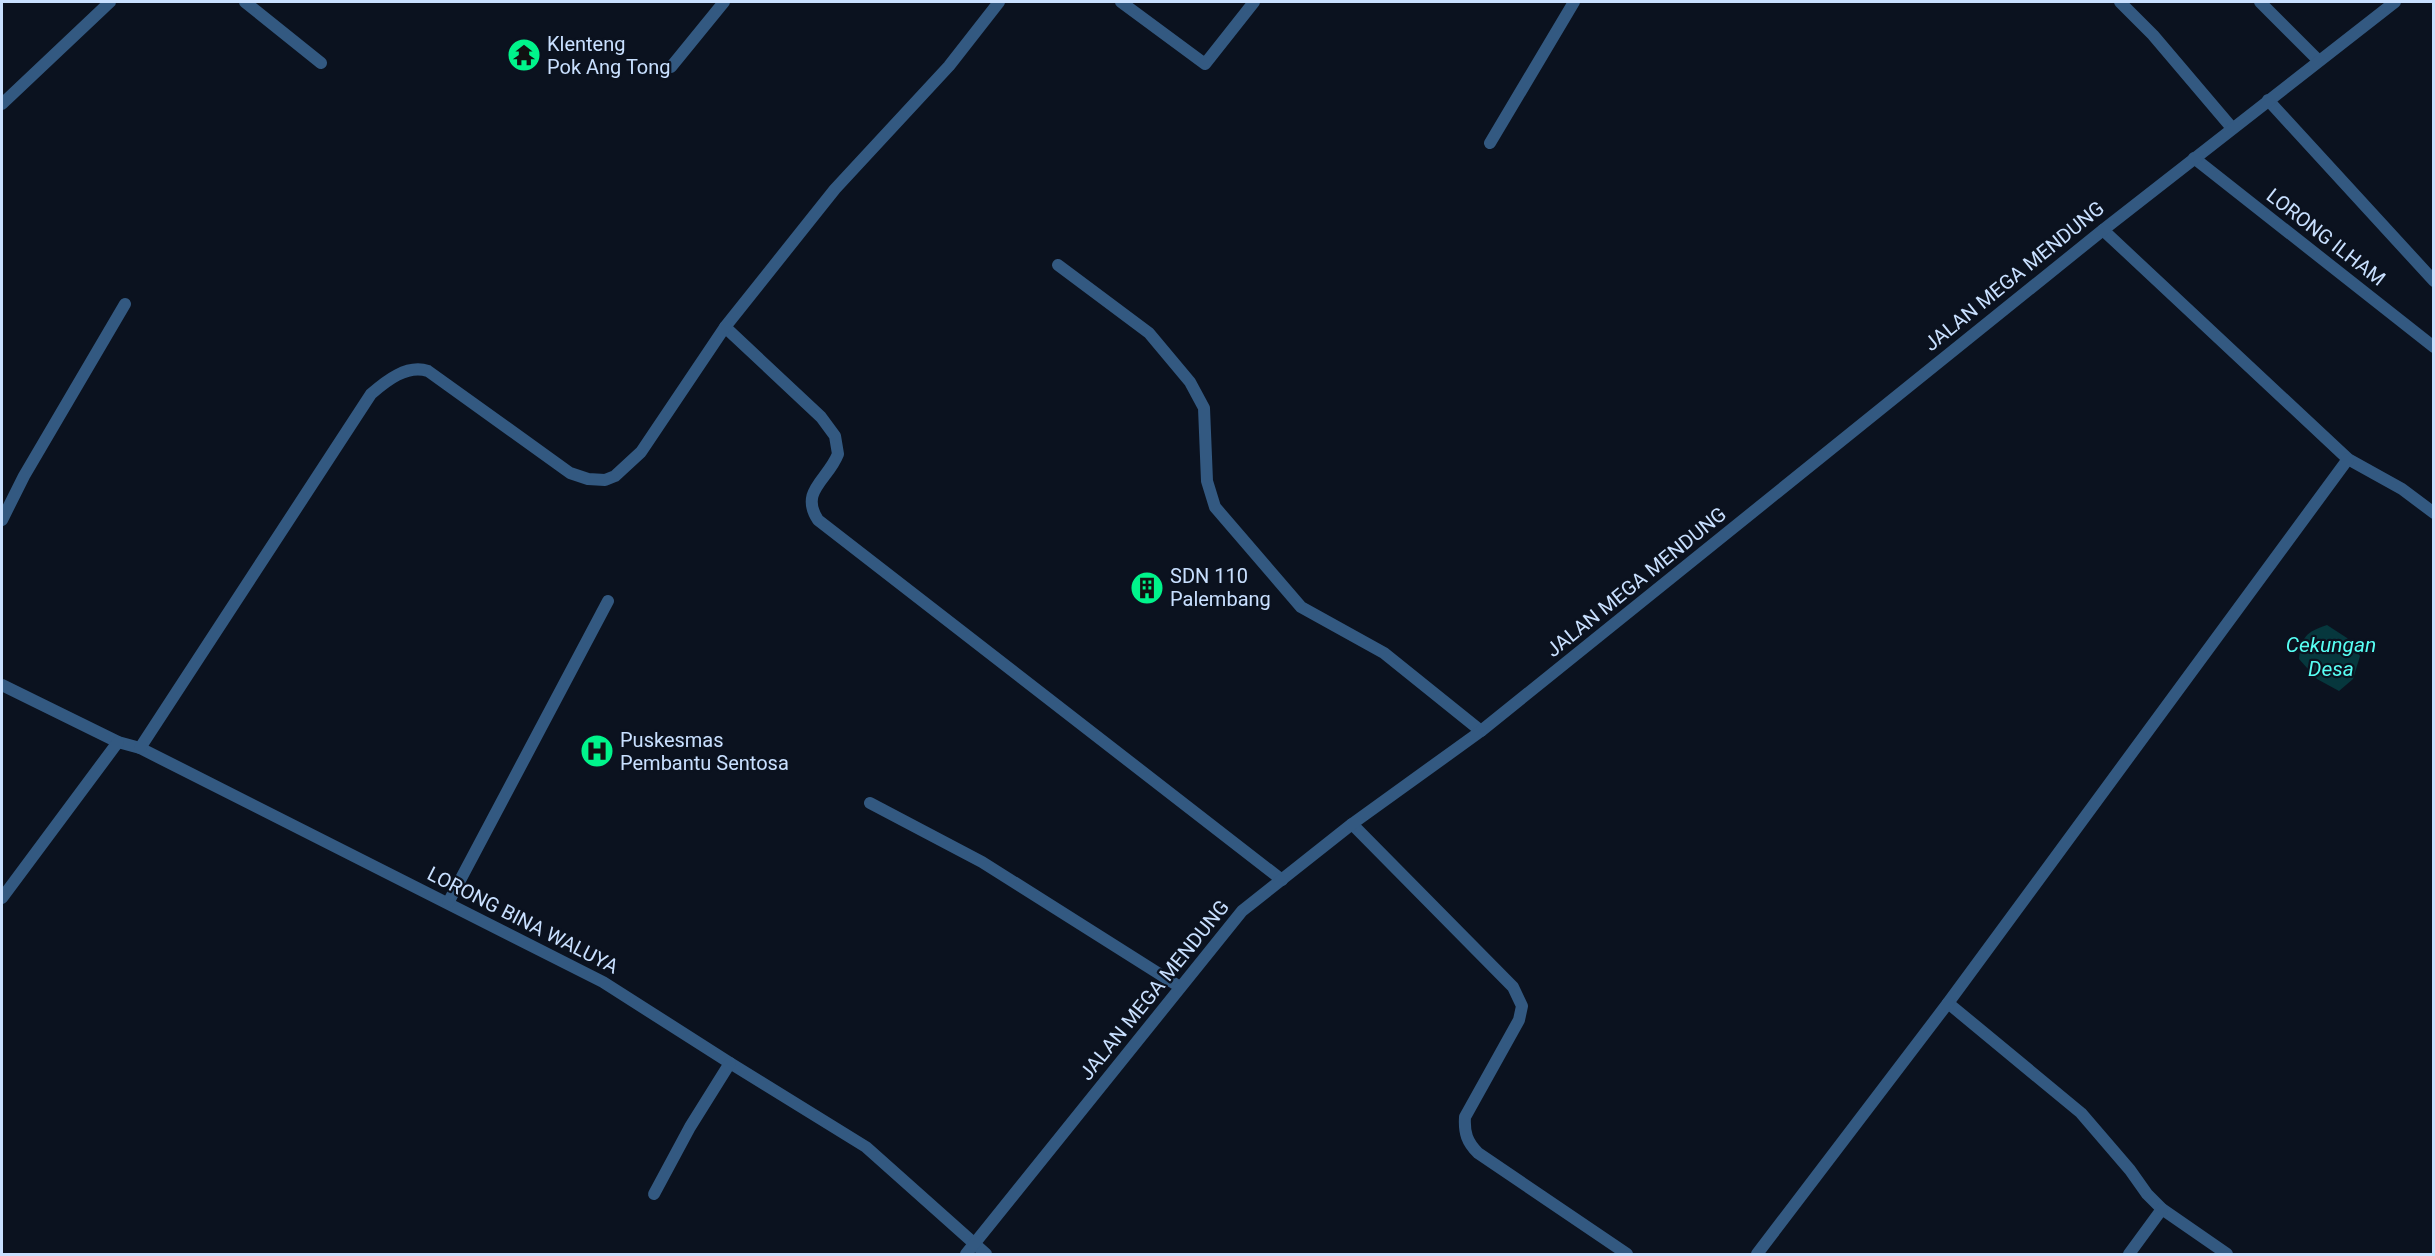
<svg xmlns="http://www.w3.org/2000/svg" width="2435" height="1256" font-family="Roboto,sans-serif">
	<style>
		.water { fill: #06373d }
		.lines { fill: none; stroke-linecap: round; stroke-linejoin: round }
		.street { stroke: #335981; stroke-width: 12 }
		.labels { text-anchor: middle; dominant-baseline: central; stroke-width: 4.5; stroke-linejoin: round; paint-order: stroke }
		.poi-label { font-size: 20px; fill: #c9e0ff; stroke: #0b121f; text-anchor: start }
		.street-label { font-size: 20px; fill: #c9e0ff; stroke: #0b121f }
		.water-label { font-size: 21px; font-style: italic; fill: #57fff4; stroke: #0b121f }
	</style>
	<rect width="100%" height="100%" fill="#0b121f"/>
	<path class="water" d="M 2327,625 L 2347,638 L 2360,656 L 2353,679 L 2339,691 L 2317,679 L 2299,659 C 2301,636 2307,632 2327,625 Z"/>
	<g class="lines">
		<g class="street">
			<path d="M 245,2 L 321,63"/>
			<path d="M 1121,2 L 1205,64 L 1254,2"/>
			<path d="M 2120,2 L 2153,35 L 2232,128"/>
			<path d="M 2260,2 L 2318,60"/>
			<path d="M 671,67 L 724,2"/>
			<path d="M 2268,100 L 2434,281"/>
			<path d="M 2,104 L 110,2"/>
			<path d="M 1490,143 L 1574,2"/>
			<path d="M 2194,158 L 2434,347"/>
			<path d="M 2103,230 L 2348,459 L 2402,489 L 2434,513"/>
			<path d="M 1058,265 L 1149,333 L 1190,382 L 1204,408 L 1207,481 L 1215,507 L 1301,607 L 1384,653 L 1481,731"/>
			<path d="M 725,327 L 821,417 L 835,436 L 838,454 C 828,480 799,491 818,520 L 1282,880"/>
			<path d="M 2,520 L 24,476 L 125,304"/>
			<path d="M 2,685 L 118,742 L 140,748 L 603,982 L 730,1063 L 866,1147 L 986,1254"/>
			<path d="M 140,748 L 371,394 C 386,381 407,364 428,371 L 570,473 L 588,479 L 605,480 L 615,476 L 641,452 L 725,327 L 835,189 L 949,66 L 999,2"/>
			<path d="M 870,803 L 982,862 L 1180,987"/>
			<path d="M 1352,824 L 1513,987 L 1522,1006 L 1519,1020 L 1465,1117 C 1464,1133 1467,1142 1478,1153 L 1627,1254"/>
			<path d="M 2,898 L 118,742"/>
			<path d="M 448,903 L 608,601"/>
			<path d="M 1948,1003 L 2081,1113 L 2130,1170 L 2147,1194 L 2162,1209 L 2227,1254"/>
			<path d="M 654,1194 L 690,1127 L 730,1063"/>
			<path d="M 966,1254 L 1242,911 L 1352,824 L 1481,731 L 2103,230 L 2395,2"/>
			<path d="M 1757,1254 L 1948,1003 L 2348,459"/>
			<path d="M 2129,1254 L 2162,1209"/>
		</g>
	</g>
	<defs>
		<g id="temple-disc" transform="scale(1.725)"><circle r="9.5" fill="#00f48b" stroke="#0b121f"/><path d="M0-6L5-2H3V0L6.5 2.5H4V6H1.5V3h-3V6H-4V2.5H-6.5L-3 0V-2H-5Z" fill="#111"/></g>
		<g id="building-disc" transform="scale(1.725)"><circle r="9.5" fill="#00f48b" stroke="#0b121f"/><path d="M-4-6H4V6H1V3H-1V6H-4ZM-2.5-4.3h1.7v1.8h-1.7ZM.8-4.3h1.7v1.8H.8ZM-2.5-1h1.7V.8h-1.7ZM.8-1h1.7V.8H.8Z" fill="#111"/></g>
		<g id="hospital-disc" transform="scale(1.725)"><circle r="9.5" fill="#00f48b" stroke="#0b121f"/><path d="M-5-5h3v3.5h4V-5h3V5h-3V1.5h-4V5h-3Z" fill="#111"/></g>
	</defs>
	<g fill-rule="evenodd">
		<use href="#temple-disc" x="524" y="55"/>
		<use href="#building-disc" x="1147" y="588"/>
		<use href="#hospital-disc" x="597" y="751"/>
	</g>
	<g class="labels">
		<g class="poi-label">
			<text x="547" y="44">Klenteng<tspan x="547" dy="23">Pok Ang Tong</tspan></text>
			<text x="1170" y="576">SDN 110<tspan x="1170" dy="23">Palembang</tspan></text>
			<text x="620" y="740">Puskesmas<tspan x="620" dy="23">Pembantu Sentosa</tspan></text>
		</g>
		<g class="street-label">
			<text transform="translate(2326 237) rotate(38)">LORONG ILHAM</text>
			<text transform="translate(2014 276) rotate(-39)">JALAN MEGA MENDUNG</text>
			<text transform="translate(1636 582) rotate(-39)">JALAN MEGA MENDUNG</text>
			<text transform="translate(523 920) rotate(27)">LORONG BINA WALUYA</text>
			<text transform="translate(1154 990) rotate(-51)">JALAN MEGA MENDUNG</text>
		</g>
		<g class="water-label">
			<text x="2331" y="645">Cekungan<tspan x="2331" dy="24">Desa</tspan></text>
		</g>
	</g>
	<rect width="2435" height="1256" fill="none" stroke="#c9e0ff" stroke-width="6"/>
</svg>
